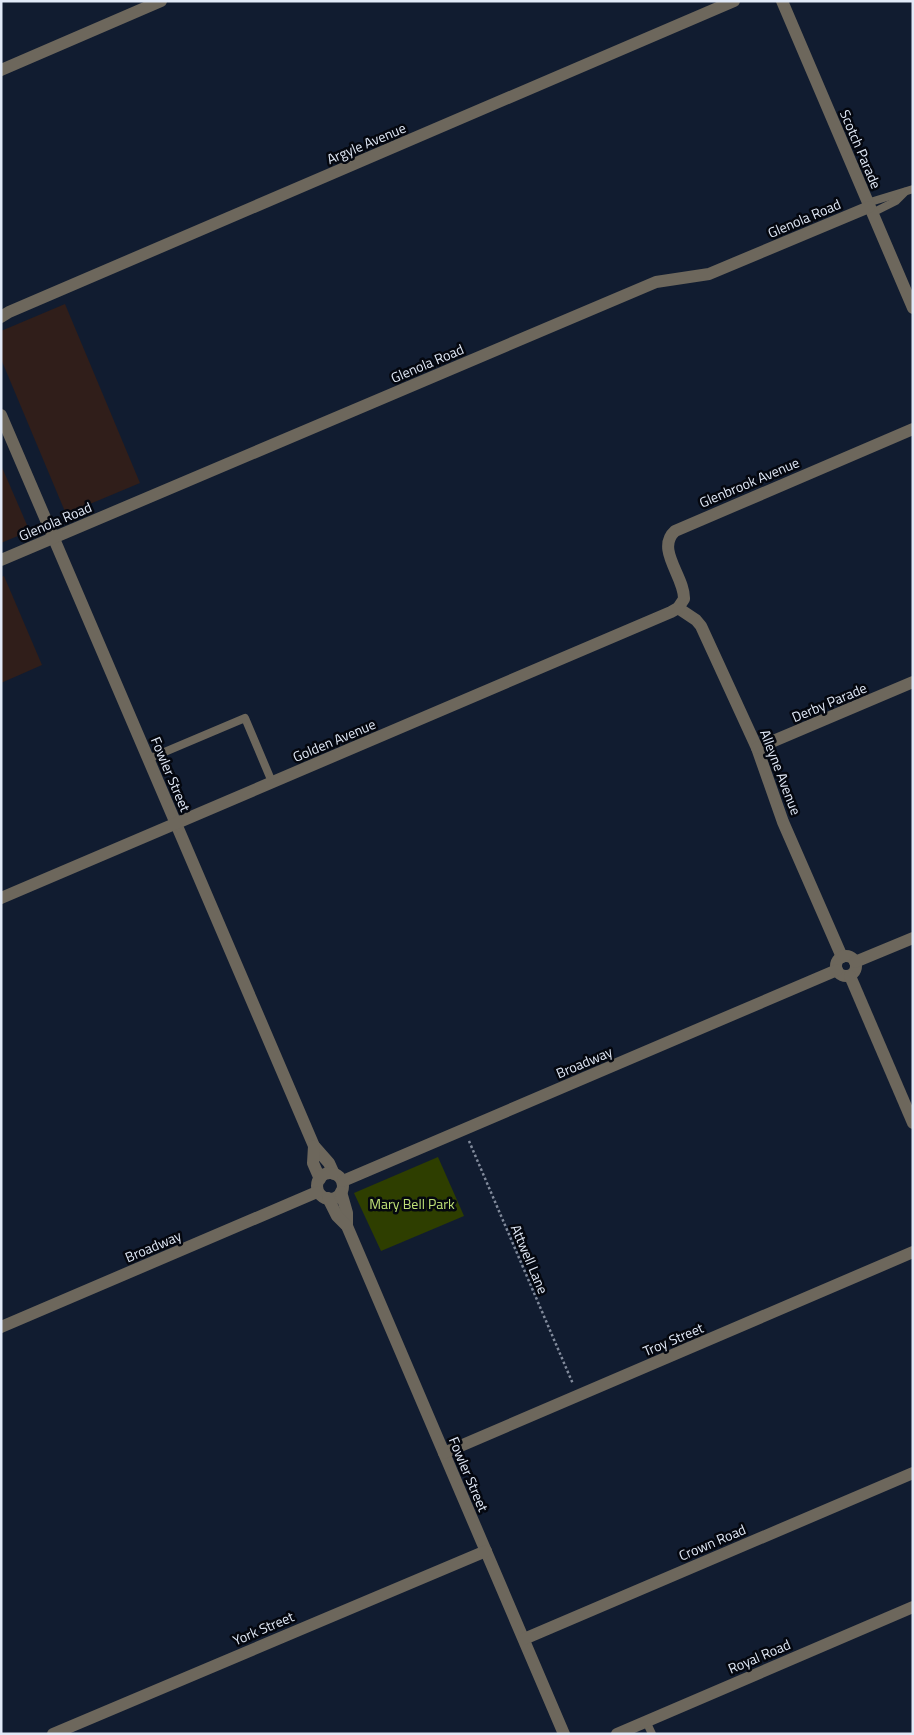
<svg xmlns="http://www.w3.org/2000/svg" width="914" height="1735" font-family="'Titillium Web',sans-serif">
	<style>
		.education { fill: #301e1a }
		.park { fill: #2e3e00 }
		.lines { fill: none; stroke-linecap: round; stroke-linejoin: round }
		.path { stroke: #828b9c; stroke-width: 2.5; stroke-dasharray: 2.5 2.5; stroke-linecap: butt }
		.service { stroke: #6d675c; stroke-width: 8 }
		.minor { stroke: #6d675c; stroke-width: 12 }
		.labels { text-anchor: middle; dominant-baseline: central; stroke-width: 5; stroke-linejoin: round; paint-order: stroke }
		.street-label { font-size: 14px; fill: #e2eaf8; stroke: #04070f }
		.park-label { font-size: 14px; fill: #bee076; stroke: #04070f }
	</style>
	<rect width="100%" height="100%" fill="#111c30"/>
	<g class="education">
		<path d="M 65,304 L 140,483 L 66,514 L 1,359 L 1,331 Z"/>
		<path d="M 1,465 L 27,525 L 25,533 L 1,543 Z"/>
		<path d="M 4,576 L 42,665 L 1,683 L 1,577 Z"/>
	</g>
	<path class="park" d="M 438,1157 L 464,1216 L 381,1251 L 354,1193 Z"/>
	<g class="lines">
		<path class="path" d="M 469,1141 L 573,1384"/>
		<g class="service">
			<path d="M 867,203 L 913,189"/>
			<path d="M 872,213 L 896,201 L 905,192"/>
			<path d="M 148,759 L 245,718 L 272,782"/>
			<path d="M 646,1721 L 652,1734"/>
		</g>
		<g class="minor">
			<path d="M 782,1 L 913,308"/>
			<path d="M 1,70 L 161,1"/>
			<path d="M 1,317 L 9,312 L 734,1"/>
			<path d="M 1,415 L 314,1146 L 329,1163 L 334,1174"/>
			<path d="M 1,560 L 656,282 L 709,274 L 869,207"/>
			<path d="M 678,608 L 696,620 L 701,626 L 757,748 L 783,822 L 842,957"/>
			<path d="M 757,748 L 913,682"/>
			<path d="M 1,898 L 671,612 L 678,608 L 684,599 C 685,577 655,549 675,531 L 913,429"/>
			<circle cx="846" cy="966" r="10"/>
			<path d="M 855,962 L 913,938"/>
			<path d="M 850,976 L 913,1123"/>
			<path d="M 314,1146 L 313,1163 L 320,1179"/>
			<circle cx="330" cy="1186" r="13"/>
			<path d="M 343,1181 L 837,970"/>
			<path d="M 341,1192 L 347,1213 L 347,1226"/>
			<path d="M 328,1198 L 337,1216 L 347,1226 L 564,1734"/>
			<path d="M 1,1327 L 317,1192"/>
			<path d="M 444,1453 L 913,1252"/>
			<path d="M 524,1639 L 913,1473"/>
			<path d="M 53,1734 L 486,1551"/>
			<path d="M 617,1734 L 913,1607"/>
		</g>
	</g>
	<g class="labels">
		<g class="street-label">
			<text transform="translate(366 143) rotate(-23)">Argyle Avenue</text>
			<text transform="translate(861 149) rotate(67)">Scotch Parade</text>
			<text transform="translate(804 218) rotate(-23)">Glenola Road</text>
			<text transform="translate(427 363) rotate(-23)">Glenola Road</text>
			<text transform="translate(749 482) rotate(-23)">Glenbrook Avenue</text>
			<text transform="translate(55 521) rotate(-23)">Glenola Road</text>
			<text transform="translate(829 702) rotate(-23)">Derby Parade</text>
			<text transform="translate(334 740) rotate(-23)">Golden Avenue</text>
			<text transform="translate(781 772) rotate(69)">Alleyne Avenue</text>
			<text transform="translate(171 774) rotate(67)">Fowler Street</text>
			<text transform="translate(584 1062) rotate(-23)">Broadway</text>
			<text transform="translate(153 1246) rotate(-23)">Broadway</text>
			<text transform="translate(530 1259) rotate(67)">Attwell Lane</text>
			<text transform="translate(673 1339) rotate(-23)">Troy Street</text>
			<text transform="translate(469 1474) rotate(67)">Fowler Street</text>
			<text transform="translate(712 1542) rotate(-23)">Crown Road</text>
			<text transform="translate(263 1628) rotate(-23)">York Street</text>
			<text transform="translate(759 1656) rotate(-23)">Royal Road</text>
		</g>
		<g class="park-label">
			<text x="412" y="1203">Mary Bell Park</text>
		</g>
	</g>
	<rect width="914" height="1735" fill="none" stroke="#e2eaf8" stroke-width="5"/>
</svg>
